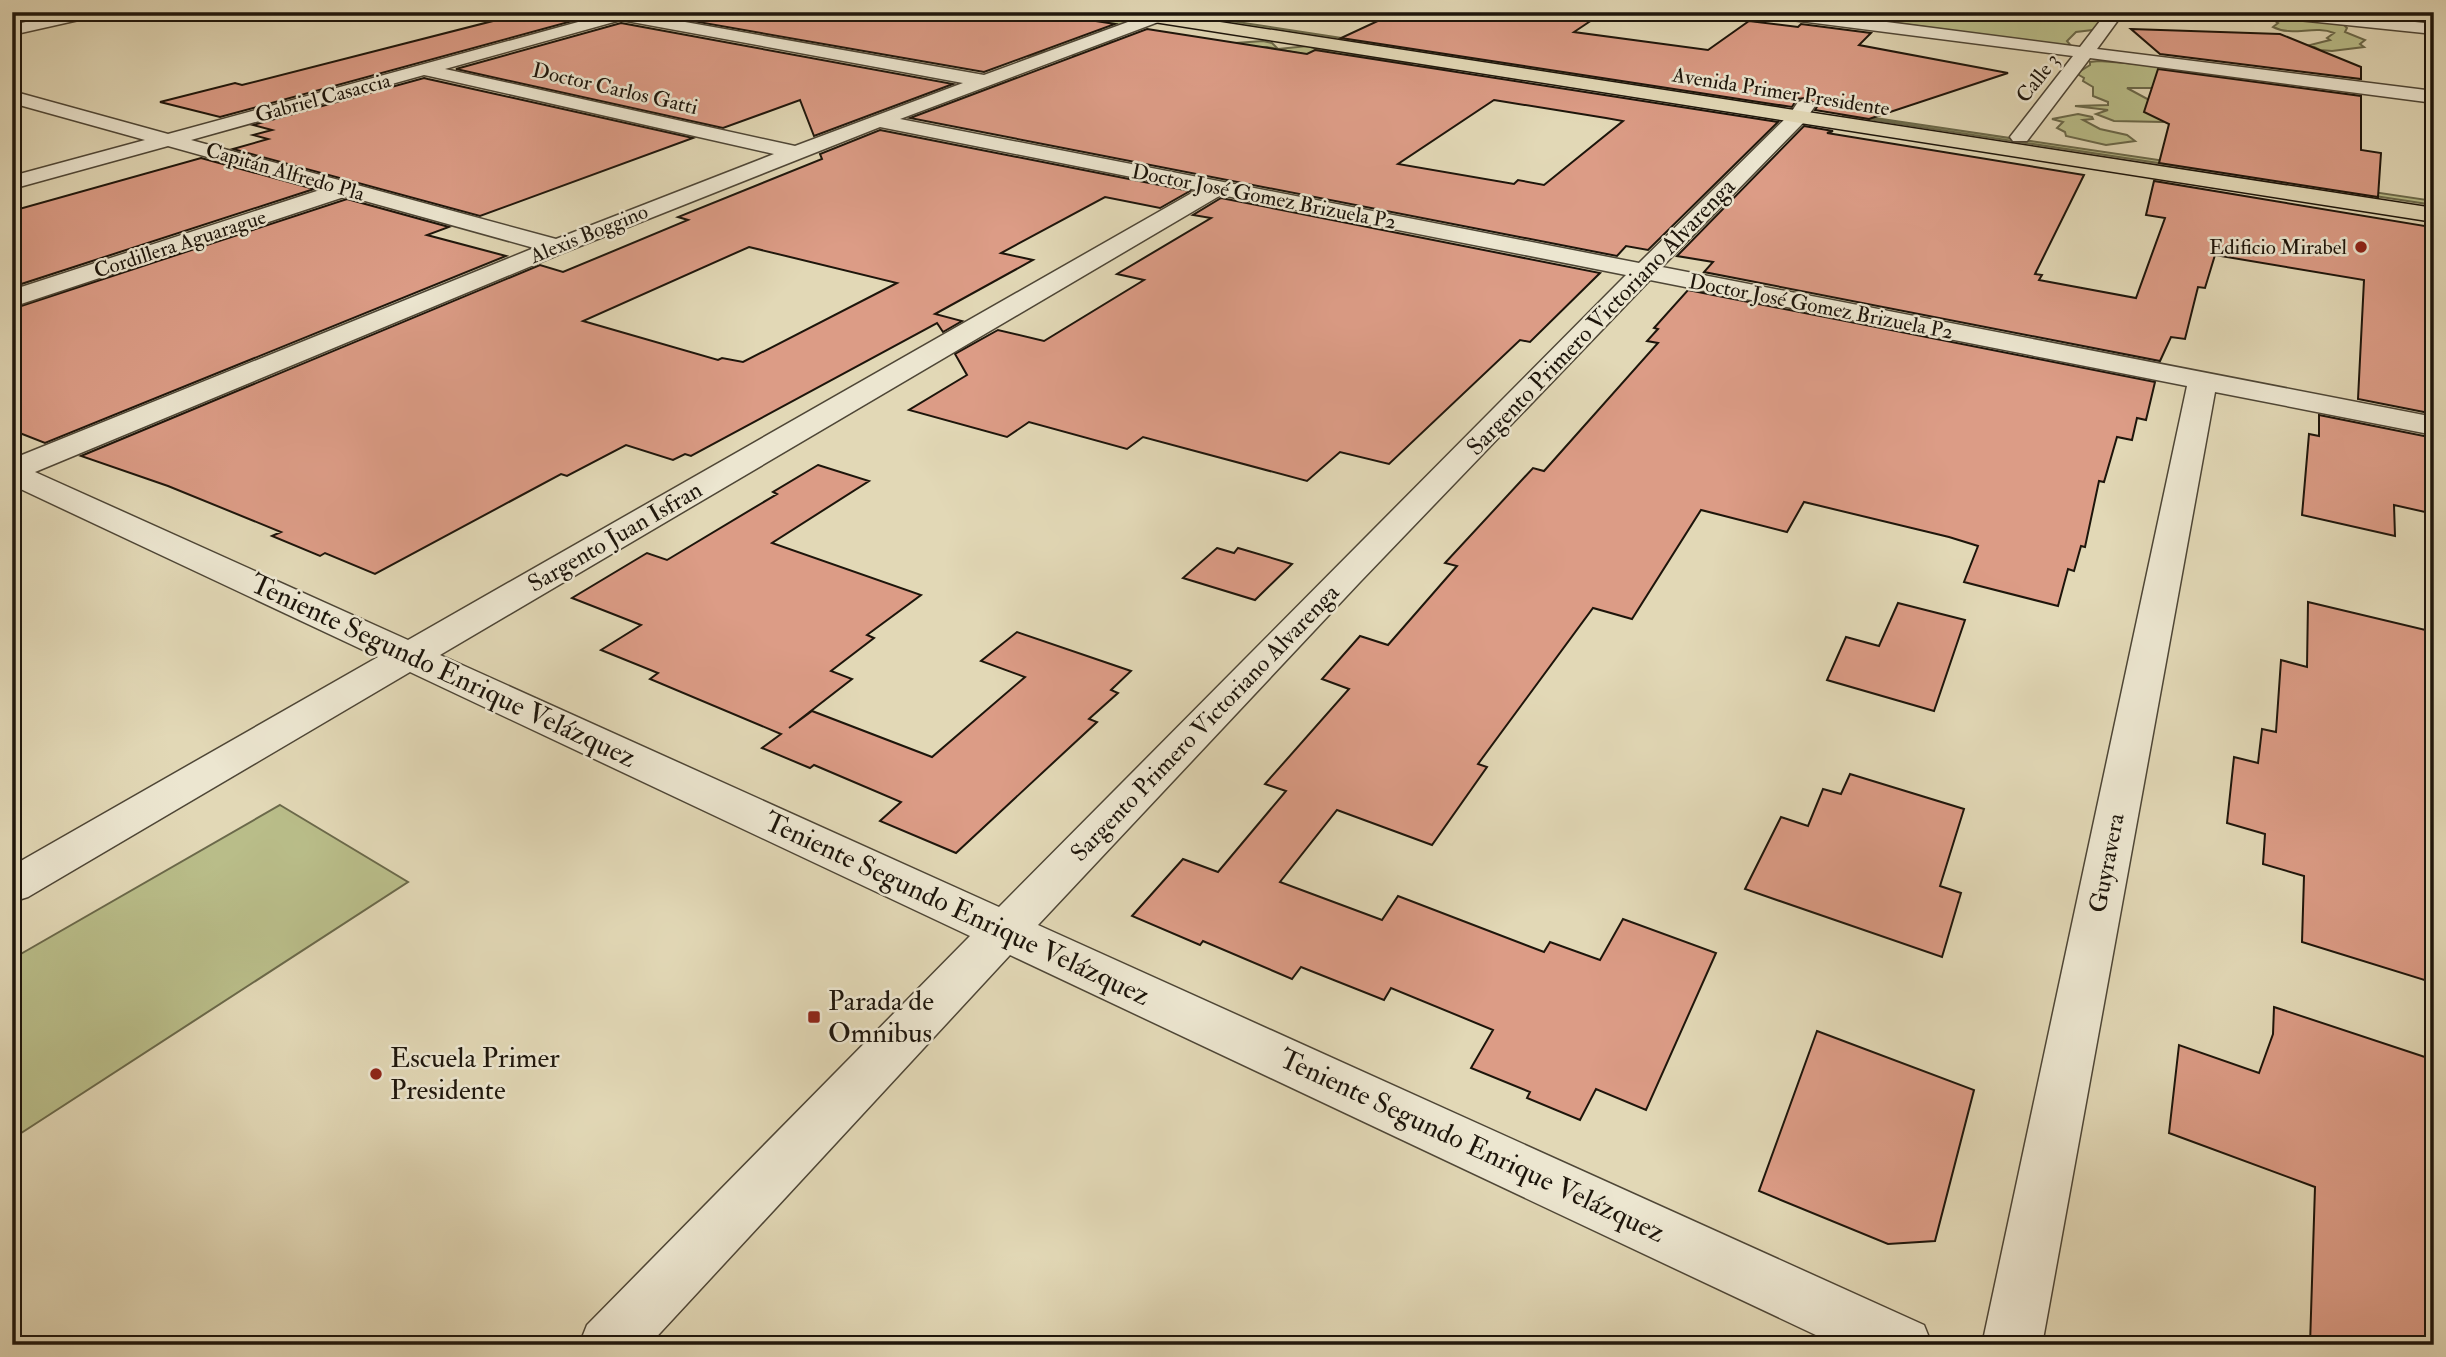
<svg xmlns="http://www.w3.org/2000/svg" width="2446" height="1357" font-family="'IM FELL Double Pica',serif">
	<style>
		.green { fill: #b9bd89; stroke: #6b694a; stroke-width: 2 }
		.building { fill: #dc9c86; stroke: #1d150b; stroke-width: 2; fill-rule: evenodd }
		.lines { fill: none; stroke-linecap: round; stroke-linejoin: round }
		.minor-casing { stroke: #4e4636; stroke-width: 3 }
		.major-casing { stroke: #1d150b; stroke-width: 3 }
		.minor { fill: #ece6d0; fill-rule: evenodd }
		.major { fill: #e2d8b6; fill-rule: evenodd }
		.poi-dot { fill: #8f2418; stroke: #ece6d0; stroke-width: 2.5 }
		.labels { text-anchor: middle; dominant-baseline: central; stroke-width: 5; stroke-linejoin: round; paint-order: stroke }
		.far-street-label { font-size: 21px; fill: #1d150b; stroke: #ece6d0 }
		.far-poi-label { font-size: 21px; fill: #1d150b; stroke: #ece6d0; text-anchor: end }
		.street-label { font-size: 24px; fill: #1d150b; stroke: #ece6d0 }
		.near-street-label { font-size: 28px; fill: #1d150b; stroke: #ece6d0 }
		.near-poi-label { font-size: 28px; fill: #1d150b; stroke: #ece6d0; text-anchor: start }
	</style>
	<rect width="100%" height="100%" fill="#e2d8b6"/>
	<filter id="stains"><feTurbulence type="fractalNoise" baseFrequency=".00286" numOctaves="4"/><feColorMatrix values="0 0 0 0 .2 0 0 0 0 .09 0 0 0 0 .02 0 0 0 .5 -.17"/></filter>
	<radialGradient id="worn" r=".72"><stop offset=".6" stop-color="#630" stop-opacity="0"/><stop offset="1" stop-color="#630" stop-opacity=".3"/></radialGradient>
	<g class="green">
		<path d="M 1815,12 L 2082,12 L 2078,18 L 2109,22 L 2101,29 L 2076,32 L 2067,41 L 2072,47 Z"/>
		<path d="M 1185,14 L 1786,106 L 1766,106 L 1179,16 Z"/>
		<path d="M 1079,16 L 1110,16 L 1139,21 L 1117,35 L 1099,30 L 1110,35 L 1103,41 L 1120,42 L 1083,57 L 1067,54 L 1028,56 L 1044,51 L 1066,18 Z"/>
		<path d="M 2297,18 L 2344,25 L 2347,28 L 2345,32 L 2365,40 L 2360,44 L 2364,47 L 2332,51 L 2320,50 L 2310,45 L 2330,40 L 2327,38 L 2334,33 C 2314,25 2292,37 2273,27 L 2278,23 L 2272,19 Z"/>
		<path d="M 1263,41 L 1272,43 L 1278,49 L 1308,46 L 1322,51 L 1335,50 L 1363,57 L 1411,63 L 1405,65 L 1440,68 L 1462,74 L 1412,76 L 1267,47 L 1246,48 L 1235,43 Z"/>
		<path d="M 2099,61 L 2152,65 L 2172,70 L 2277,82 L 2293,88 L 2127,88 L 2153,102 L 2164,119 L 2163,122 L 2114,121 L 2096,114 L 2108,110 L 2075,106 L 2108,105 L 2108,102 L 2093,96 L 2093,87 L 2083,81 L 2084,78 L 2079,75 L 2079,72 L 2090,65 L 2090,62 Z"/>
		<path d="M 1848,114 L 2434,201 L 2434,205 L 1842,115 Z"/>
		<path d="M 2078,114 L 2092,117 L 2093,119 L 2083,120 L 2100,129 L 2127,135 L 2135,141 L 2106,145 L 2066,136 L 2065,132 L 2057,128 L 2063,122 L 2052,119 Z"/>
		<path d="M 280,805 L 408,882 L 12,1139 L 12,959 Z"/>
	</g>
	<g class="building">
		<path d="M 528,12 L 559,12 L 587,17 L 220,117 L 160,102 L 235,83 L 242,85 Z"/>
		<path d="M 675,12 L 1038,12 L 1115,24 L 984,72 L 664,16 Z"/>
		<path d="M 1397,12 L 1604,12 L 1574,32 L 1708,50 L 1749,21 L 1798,27 L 1801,24 L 1871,33 L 1859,45 L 2008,73 L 1869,119 L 1815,110 L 1818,105 L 1806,98 L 1797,99 L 1792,107 L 1341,38 Z"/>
		<path d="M 621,23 L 953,84 L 814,136 L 800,100 L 723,128 L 456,69 Z"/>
		<path d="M 1147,29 L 1307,54 L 1315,50 L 1778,122 L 1648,250 L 1626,246 L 1617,256 L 910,118 ZM 1494,100 L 1606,118 L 1623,121 L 1544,185 L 1518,180 L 1514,184 L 1398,164 Z"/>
		<path d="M 2131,29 L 2280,34 L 2361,67 L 2361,79 L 2160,54 Z"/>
		<path d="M 2158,69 L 2361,96 L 2361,150 L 2381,153 L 2378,197 L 2159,163 L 2169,124 L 2144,112 Z"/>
		<path d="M 424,78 L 428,79 L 693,138 L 480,216 L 233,149 L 268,139 L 253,135 L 272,130 L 253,125 Z"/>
		<path d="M 1804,126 L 1833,131 L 1827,133 L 2084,175 L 2035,274 L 2042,275 L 2039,280 L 2136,298 L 2165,218 L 2146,215 L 2154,181 L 2425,226 L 2434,320 L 2434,414 L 2358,399 L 2364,280 L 2215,255 L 2205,288 L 2198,287 L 2185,339 L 2171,337 L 2160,361 L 1704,272 L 1713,262 L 1677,256 Z"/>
		<path d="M 880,130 L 1190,191 L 1160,208 L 1105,197 L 1001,253 L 1033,260 L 935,314 L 962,321 L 943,332 L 937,323 L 691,456 L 685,454 L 673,460 L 626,445 L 567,476 L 561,474 L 375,574 L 325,553 L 320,556 L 272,536 L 281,532 L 168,486 L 81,456 L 540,265 L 563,272 L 688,220 L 678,217 L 822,159 L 820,154 ZM 749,247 L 897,283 L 743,362 L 722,358 L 718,360 L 583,321 Z"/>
		<path d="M 201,158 L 314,189 L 12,287 L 12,211 Z"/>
		<path d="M 1221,198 L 1600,273 L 1530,342 L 1520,340 L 1389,464 L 1340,452 L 1307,481 L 1143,437 L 1127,449 L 1029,422 L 1007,437 L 909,410 L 967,375 L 955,354 L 998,330 L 1044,341 L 1144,280 L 1117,274 L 1211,218 L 1193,215 Z"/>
		<path d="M 347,199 L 449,227 L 427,235 L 506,256 L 45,443 L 12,430 L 12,309 Z"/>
		<path d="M 1688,290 L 2155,382 L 2146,420 L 2137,418 L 2132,440 L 2117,437 L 2104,482 L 2099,481 L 2085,547 L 2081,546 L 2074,571 L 2068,569 L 2058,606 L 1964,582 L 1978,546 L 1949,537 L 1804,502 L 1787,532 L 1701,510 L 1632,619 L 1593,608 L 1478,764 L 1487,767 L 1432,845 L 1337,810 L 1280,882 L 1382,920 L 1398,896 L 1544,952 L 1550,942 L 1600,960 L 1623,919 L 1716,953 L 1646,1110 L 1596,1089 L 1580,1120 L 1527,1098 L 1530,1092 L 1471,1068 L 1493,1030 L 1391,988 L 1384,1000 L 1301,967 L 1292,979 L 1203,941 L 1200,945 L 1132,916 L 1183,859 L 1218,872 L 1286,791 L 1265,784 L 1349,689 L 1322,679 L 1360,636 L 1388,645 L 1457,566 L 1445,563 L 1533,468 L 1544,471 L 1658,343 L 1647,341 L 1658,329 L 1654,328 Z"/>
		<path d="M 2319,415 L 2434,438 L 2434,514 L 2394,505 L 2395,536 L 2302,515 L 2309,434 L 2319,436 Z"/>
		<path d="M 818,465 L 869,481 L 772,543 L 921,595 L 867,635 L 874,638 L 831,671 L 852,679 L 789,728 L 812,711 L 932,757 L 1025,677 L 981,661 L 1017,632 L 1131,671 L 1111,690 L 1118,693 L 1089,719 L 1097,722 L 956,853 L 880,821 L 901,802 L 814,765 L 810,768 L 762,748 L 781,734 L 650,679 L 658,673 L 601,650 L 641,625 L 572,598 L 647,553 L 667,560 L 777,494 L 773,492 Z"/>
		<path d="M 1217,548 L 1234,553 L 1238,548 L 1292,564 L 1255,600 L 1183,578 Z"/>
		<path d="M 2308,602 L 2434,632 L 2434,983 L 2302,942 L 2304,876 L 2263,864 L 2265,834 L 2227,823 L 2234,757 L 2258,763 L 2262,729 L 2276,732 L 2281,660 L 2307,667 Z"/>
		<path d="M 1898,603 L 1965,620 L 1934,711 L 1827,680 L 1846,637 L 1879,646 Z"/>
		<path d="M 1850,774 L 1964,809 L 1940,886 L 1961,893 L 1942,957 L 1745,889 L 1781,817 L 1808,826 L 1823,789 L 1841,794 Z"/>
		<path d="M 2274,1007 L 2434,1060 L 2434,1345 L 2310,1345 L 2315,1187 L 2169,1133 L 2179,1045 L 2259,1073 L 2273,1034 Z"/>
		<path d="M 1817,1031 L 1974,1090 L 1935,1241 L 1888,1244 L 1759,1191 Z"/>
	</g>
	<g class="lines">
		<g class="minor-casing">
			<g id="minor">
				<path d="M 71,12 L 103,12 L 101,15 L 12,35 L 12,25 Z"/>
				<path d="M 598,12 L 641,12 L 640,14 L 984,75 L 1155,12 L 1179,12 L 1177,15 L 900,119 L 1639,263 L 1790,114 L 1798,102 L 1805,100 L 1815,106 L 1804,122 L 1662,267 L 2434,417 L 2434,435 L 2215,392 L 2042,1345 L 1982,1345 L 2187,386 L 1650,280 L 1360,582 L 1038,925 L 1924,1325 L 1932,1345 L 1837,1345 L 1010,955 L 649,1345 L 579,1345 L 587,1325 L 970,936 L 410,672 L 28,897 L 12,902 L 12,866 L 378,657 L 12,485 L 12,459 L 534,248 L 347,196 L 12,307 L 12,290 L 323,189 L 168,146 L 12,189 L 12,176 L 145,140 L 12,103 L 12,91 L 168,134 L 600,16 ZM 621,20 L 963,83 L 795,146 L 445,69 ZM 424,75 L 429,76 L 774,154 L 556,239 L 191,140 ZM 880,127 L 1197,190 L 408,640 L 35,472 L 565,252 ZM 1221,195 L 1626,275 L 999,907 L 440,655 Z"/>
				<path d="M 1219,12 L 1243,12 L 1224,21 L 1212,21 L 1210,18 Z"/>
				<path d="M 1761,12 L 1809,12 L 2080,47 L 2107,12 L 2124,12 L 2097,49 L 2434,91 L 2434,103 L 2090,58 L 2027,141 L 2013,141 L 2010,137 L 2073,56 L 1769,17 Z"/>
				<path d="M 2262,12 L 2320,12 L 2434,24 L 2434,34 L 2270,17 Z"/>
			</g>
		</g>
		<g class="major-casing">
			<path id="major" d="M 1114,12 L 1155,12 L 2434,208 L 2434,222 L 1122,17 Z"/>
		</g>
		<use href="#minor" class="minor"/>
		<use href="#major" class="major"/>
	</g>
	<g class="poi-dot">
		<circle cx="2361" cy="247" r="7"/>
		<rect x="807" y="1010" width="14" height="14" rx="3.5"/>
		<circle cx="376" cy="1074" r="7"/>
	</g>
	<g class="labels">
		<g class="far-street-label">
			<text transform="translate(2038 78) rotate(-52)">Calle 3</text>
			<text transform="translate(615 89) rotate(13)">Doctor Carlos Gatti</text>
			<text transform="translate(1781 92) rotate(9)">Avenida Primer Presidente</text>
			<text transform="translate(323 98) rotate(-15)">Gabriel Casaccia</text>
			<text transform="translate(285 172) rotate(16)">Capitán Alfredo Pla</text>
			<text transform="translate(1264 197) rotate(11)">Doctor José Gomez Brizuela P2</text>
			<text transform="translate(589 234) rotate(-22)">Alexis Boggino</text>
			<text transform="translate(180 244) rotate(-18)">Cordillera Aguarague</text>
			<text transform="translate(1821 307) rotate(11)">Doctor José Gomez Brizuela P2</text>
		</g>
		<g class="far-poi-label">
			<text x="2347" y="247">Edificio Mirabel</text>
		</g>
		<g class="street-label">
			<text transform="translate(1601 317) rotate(-46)">Sargento Primero Victoriano Alvarenga</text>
			<text transform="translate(615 537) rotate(-30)">Sargento Juan Isfran</text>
			<text transform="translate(1205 723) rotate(-46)">Sargento Primero Victoriano Alvarenga</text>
			<text transform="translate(2107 863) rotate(-79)">Guyravera</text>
		</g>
		<g class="near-street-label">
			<text transform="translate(443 671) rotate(25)">Teniente Segundo Enrique Velázquez</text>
			<text transform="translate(957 909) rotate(25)">Teniente Segundo Enrique Velázquez</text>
			<text transform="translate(1472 1146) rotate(25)">Teniente Segundo Enrique Velázquez</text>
		</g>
		<g class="near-poi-label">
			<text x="828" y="1001">Parada de<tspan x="828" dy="32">Omnibus</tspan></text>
			<text x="390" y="1058">Escuela Primer<tspan x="390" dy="32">Presidente</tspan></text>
		</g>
	</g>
	<rect width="2446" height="1357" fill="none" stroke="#e2d8b6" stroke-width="42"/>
	<rect x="14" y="14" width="2418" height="1329" fill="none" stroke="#1d150b" stroke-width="3.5"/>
	<rect x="21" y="21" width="2404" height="1315" fill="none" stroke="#1d150b" stroke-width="2"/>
	<rect width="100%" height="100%" filter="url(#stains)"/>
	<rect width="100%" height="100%" fill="url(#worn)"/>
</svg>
